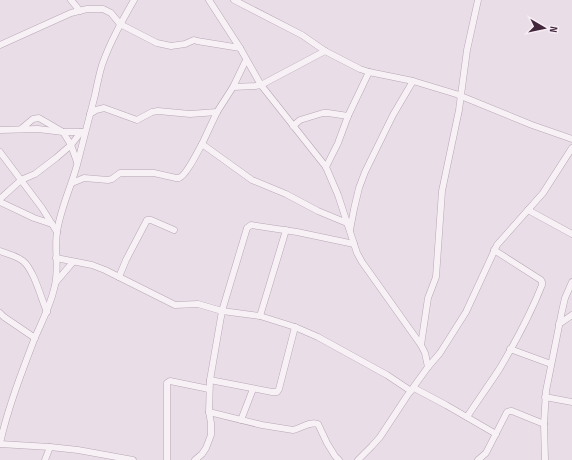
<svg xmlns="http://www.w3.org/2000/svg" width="572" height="460" font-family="'Sofia Sans Condensed',sans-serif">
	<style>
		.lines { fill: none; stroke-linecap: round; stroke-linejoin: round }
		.minor-casing { stroke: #b7a7b4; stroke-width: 7 }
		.minor { stroke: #f7f1f6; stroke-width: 6 }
	</style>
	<rect width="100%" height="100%" fill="#e9dee7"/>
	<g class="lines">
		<g class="minor-casing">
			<g id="minor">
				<path d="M 71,0 L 80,11"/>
				<path d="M 209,0 L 240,48 L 261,85 L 326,167 L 338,195 L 357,253 L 362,262 L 421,345 L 425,353 L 428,367"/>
				<path d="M 234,0 L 302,35 L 325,51 L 360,69 L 369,72 L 413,81 L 456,94 L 532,125 L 572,139"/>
				<path d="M 0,45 L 71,13 L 87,9 L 103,9 L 111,13 L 120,24 L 157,43 L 171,46 L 185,44 L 194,40 L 197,41 L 240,48"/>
				<path d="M 325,51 L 261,85 L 255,86 L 233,87 L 217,112 L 202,144 L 252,180 L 286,194 L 318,211 L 347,223"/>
				<path d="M 233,87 L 246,60"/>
				<path d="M 90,114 L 96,110 L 104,108 L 137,120 L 152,112 L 158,111 L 190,114 L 217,112"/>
				<path d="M 293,126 L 300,120 L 323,113 L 328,113 L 348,116"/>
				<path d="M 21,129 L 33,119 L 39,118 L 63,132 L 71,145 L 77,162"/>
				<path d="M 0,130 L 38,129 L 63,132 L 84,132"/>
				<path d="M 0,152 L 42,208 L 57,232"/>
				<path d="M 326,167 L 338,143 L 348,116 L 369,72"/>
				<path d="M 72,183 L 84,178 L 108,180 L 112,179 L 120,173 L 154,173 L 176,178 C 177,178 178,178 179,178 C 186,176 198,151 202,144"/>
				<path d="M 0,199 L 21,180 L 35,174 L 56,158 L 71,145 L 81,132"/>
				<path d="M 0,202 L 34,218 L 52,224"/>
				<path d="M 528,210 L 572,234"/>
				<path d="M 350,230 L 354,209 L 359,188 L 365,172 L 393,115 L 413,81"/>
				<path d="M 354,244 L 297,232 L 251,225 L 247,228 L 222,311 L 260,316 L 295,327 L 318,337 L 387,375 L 411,391"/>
				<path d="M 0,251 C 7,254 17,256 23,261 C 34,270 41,298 47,312"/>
				<path d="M 56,258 L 92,265 L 105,270 L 175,305 L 198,304 L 222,311 L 210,380 L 209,412 L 211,423 L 211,435 L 206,448 L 202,454 L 195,460"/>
				<path d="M 119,277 L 126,260 L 147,220 L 151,220 L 174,230"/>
				<path d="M 56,282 L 73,262"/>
				<path d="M 0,313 L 4,317 L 35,338"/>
				<path d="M 260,316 L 286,230"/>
				<path d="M 559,324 L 572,315"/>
				<path d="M 421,345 L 428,298 L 436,277 L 442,191 L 459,110 L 467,50 L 478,0"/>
				<path d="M 510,349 L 551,364"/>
				<path d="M 210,380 L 272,392 L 277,392 L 279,389 L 295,327"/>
				<path d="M 414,388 L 446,405 L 496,434"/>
				<path d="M 545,397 L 572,402"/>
				<path d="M 209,412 L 262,425 L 293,430 C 302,428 309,421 318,424 L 327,443 L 335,456 L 339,460"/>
				<path d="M 467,417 C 478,400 489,385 500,368 C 516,341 531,313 542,285 L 542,282 L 541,280 L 494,250"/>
				<path d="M 241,420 L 253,389"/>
				<path d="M 0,443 C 8,408 21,374 34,340 C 41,323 50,307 54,289 C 60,270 54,251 57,232 C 60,210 71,187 77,165 C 83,142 89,118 95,95 C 97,85 99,75 102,65 C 110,42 122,21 134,0"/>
				<path d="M 0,444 L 50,447 L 78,450 L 133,460"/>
				<path d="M 45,460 L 50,447"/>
				<path d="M 167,460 L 167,383 L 170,381 L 209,389"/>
				<path d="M 358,460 L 372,446 L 380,437 L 407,396 L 428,367 L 440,353 L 466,312 L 497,245 L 543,193 L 572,148"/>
				<path d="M 478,460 L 486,453 L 507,412 L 510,411 L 512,411 L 544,424"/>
				<path d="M 545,460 L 544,424 L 546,391 L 562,311 L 565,298 L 572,282"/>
			</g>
		</g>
		<use href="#minor" class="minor"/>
	</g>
	<g transform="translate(544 28) rotate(99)" stroke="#f7eef5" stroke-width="3" paint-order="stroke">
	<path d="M0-3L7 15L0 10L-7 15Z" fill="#42263c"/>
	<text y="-6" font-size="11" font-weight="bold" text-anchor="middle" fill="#42263c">N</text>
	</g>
</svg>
